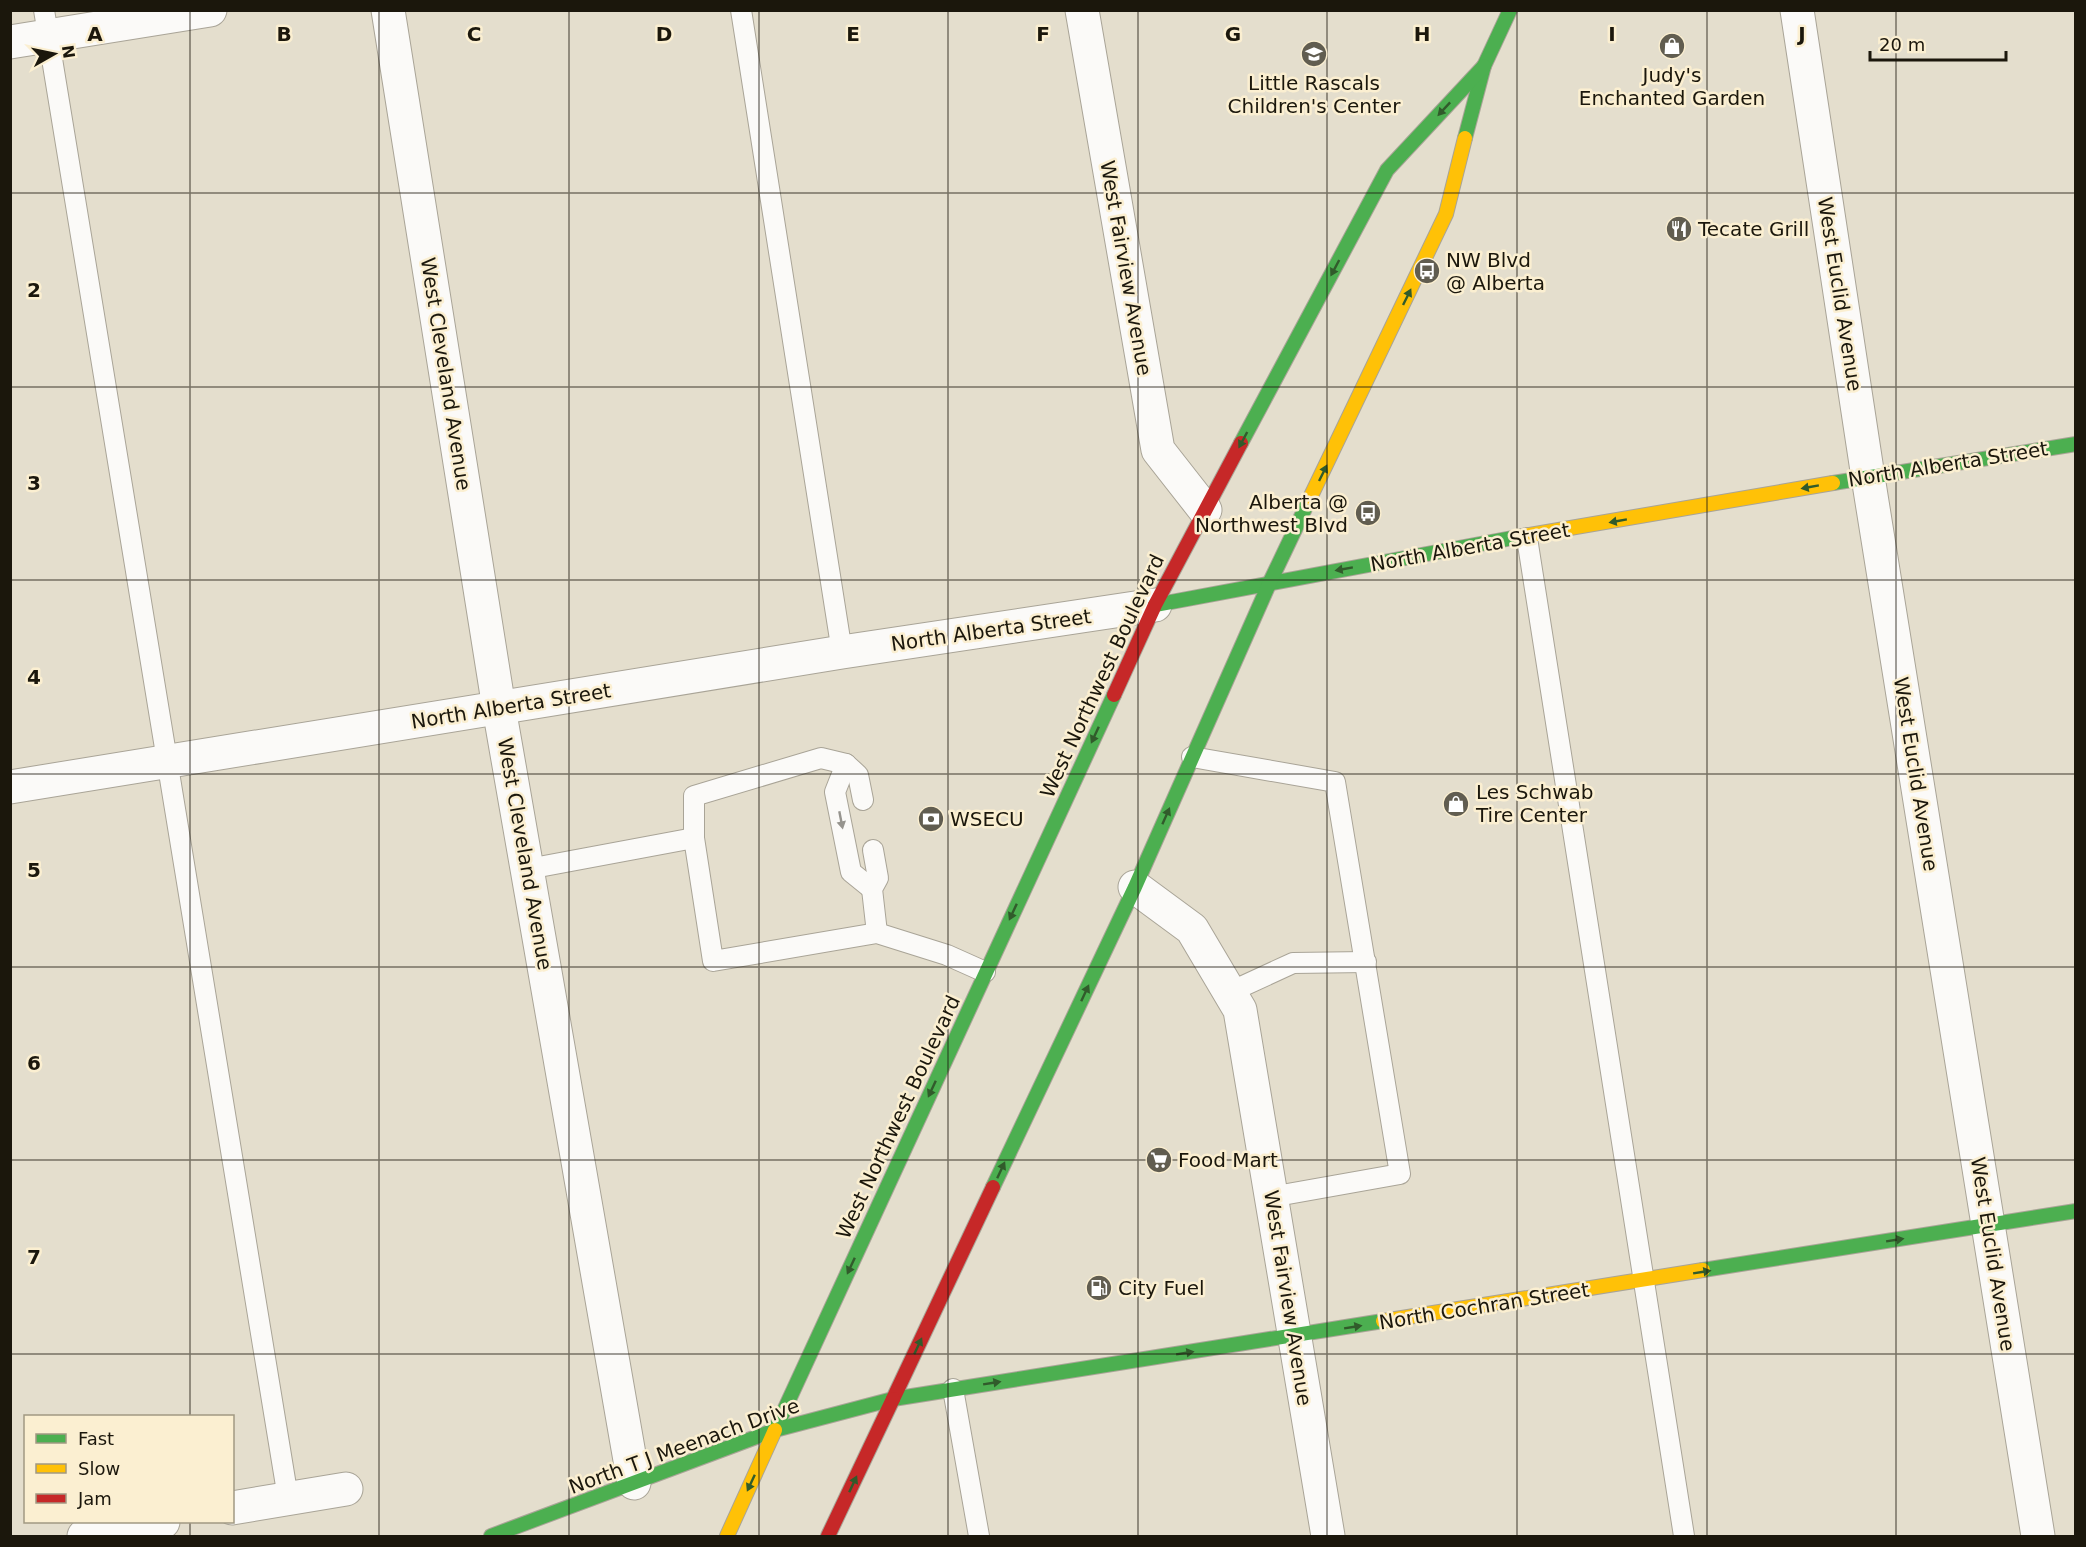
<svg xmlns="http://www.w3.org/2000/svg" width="2086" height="1547" font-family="'DejaVu Sans',sans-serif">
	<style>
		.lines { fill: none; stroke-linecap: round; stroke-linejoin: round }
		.lane-casing { stroke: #a9a497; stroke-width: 22 }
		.street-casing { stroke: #a9a497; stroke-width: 35 }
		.fast-casing { stroke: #a9a497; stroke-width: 16 }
		.slow-casing { stroke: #a9a497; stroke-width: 16 }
		.jam-casing { stroke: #a9a497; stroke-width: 16 }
		.lane { stroke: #fbfaf8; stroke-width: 20 }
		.street { stroke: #fbfaf8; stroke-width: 33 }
		.fast { stroke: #4caf50; stroke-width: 14 }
		.slow { stroke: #ffc107; stroke-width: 14 }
		.jam { stroke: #c62828; stroke-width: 14 }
		.oneway { fill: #315b2b }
		.oneway2 { fill: #96948e }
		.grid { fill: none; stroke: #1b170c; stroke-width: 1.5; stroke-opacity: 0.55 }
		.labels { text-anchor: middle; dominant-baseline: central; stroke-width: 5; stroke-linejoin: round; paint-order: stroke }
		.poi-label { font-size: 20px; fill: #1b170c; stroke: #fbefd1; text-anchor: start }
		.street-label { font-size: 20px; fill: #1b170c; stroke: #fbefd1 }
		.grid-label { font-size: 20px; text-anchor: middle; font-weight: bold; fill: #1b170c; stroke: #fbefd1; stroke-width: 5; stroke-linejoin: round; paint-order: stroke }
	</style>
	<rect width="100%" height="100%" fill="#e4decd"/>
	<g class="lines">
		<g class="lane-casing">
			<g id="lane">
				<path d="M 44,10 L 288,1498"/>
				<path d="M 741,10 L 842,652"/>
				<path d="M 1527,538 L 1684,1536"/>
				<path d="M 1192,757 L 1335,782 L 1400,1174 L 1271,1197"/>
				<path d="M 846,764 L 835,792 L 851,872 L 872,889"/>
				<path d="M 694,838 L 694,796 L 821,758 L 846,764 L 858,775 L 863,800"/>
				<path d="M 873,850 L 878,878 L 872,889 L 877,933"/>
				<path d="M 528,869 L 694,838 L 713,961 L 877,933 L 947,955 L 985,972"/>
				<path d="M 1230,992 L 1293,963 L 1366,962"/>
				<path d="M 953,1389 L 979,1536"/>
			</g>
		</g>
		<g class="street-casing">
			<g id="street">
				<path d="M 388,10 L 499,708 L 634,1483"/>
				<path d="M 1082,10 L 1158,450 L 1205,510"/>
				<path d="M 1797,10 L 1868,477 L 2038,1536"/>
				<path d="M 10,42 L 210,10"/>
				<path d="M 10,787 L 842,652 L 1155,605"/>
				<path d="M 1135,887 L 1192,929 L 1240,1010 L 1328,1536"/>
				<path d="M 232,1508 L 346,1489"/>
				<path d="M 84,1536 L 163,1522"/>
			</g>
		</g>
		<g class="fast-casing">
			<g id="fast">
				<path d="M 1465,138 L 1484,66 L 1510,10"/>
				<path d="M 1241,443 L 1387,170 L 1484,66"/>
				<path d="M 1833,483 L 2076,444"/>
				<path d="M 1155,605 L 1523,536"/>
				<path d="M 993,1187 L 1135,887 L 1270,582 L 1310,498"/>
				<path d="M 1703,1270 L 2076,1211"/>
				<path d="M 893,1399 L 1383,1321"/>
				<path d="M 775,1430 L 1114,695"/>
				<path d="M 491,1536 L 775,1430 L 893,1399"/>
			</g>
		</g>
		<g class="slow-casing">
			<g id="slow">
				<path d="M 1310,498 L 1446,214 L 1465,138"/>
				<path d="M 1523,536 L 1833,483"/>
				<path d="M 1383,1321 L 1703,1270"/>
				<path d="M 727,1536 L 775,1430"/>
			</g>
		</g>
		<g class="jam-casing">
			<g id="jam">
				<path d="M 1114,695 L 1155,605 L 1241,443"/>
				<path d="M 893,1399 L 993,1187"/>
				<path d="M 828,1536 L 893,1399"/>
			</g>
		</g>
		<use href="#lane" class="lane"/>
		<use href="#street" class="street"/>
		<use href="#fast" class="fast"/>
		<use href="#slow" class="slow"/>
		<use href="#jam" class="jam"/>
	</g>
	<defs><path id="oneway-solid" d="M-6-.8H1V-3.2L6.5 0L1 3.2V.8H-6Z" transform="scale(1.5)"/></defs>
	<g class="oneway">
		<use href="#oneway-solid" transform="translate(1444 109) rotate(133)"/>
		<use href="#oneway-solid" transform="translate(1335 268) rotate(118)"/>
		<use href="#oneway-solid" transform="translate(1407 297) rotate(-64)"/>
		<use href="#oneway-solid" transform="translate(1243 440) rotate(118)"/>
		<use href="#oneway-solid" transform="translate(1323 473) rotate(-64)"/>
		<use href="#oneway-solid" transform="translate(1810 487) rotate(170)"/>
		<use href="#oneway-solid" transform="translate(1618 521) rotate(170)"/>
		<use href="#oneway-solid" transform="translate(1344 569) rotate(170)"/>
		<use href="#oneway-solid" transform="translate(1095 735) rotate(115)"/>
		<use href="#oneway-solid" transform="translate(1166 816) rotate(-66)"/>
		<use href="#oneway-solid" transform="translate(1013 912) rotate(115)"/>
		<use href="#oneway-solid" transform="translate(1085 993) rotate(-65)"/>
		<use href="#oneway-solid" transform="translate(932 1089) rotate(115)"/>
		<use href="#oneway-solid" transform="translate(1001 1170) rotate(-65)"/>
		<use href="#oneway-solid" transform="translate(1895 1240) rotate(-9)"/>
		<use href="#oneway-solid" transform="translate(851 1266) rotate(115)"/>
		<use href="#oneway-solid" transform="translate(1702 1272) rotate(-9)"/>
		<use href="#oneway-solid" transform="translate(1353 1327) rotate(-9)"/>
		<use href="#oneway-solid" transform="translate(918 1346) rotate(-65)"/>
		<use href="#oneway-solid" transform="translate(1185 1353) rotate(-9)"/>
		<use href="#oneway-solid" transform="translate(992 1383) rotate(-9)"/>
		<use href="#oneway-solid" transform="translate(751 1483) rotate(115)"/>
		<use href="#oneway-solid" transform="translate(853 1484) rotate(-65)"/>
	</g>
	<use class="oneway2" href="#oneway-solid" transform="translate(841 820) rotate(79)"/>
	<path class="grid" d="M 190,10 L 190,1416M 379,10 L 379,1536M 569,10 L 569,1536M 759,10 L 759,1536M 948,10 L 948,1536M 1138,10 L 1138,1536M 1327,10 L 1327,1536M 1517,10 L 1517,1536M 1707,10 L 1707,1536M 1896,10 L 1896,1536M 10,193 L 2076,193M 10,387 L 2076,387M 10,580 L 2076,580M 10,774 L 2076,774M 10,967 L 2076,967M 10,1160 L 2076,1160M 10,1354 L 2076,1354M 190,1522 L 190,1536"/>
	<defs>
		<g id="shop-disc" transform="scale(1.35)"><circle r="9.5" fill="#615d50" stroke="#fbefd1"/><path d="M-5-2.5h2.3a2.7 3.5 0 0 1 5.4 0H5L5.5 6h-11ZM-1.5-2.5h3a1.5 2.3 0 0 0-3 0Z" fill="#fff"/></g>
		<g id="school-disc" transform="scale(1.35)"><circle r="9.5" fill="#615d50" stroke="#fbefd1"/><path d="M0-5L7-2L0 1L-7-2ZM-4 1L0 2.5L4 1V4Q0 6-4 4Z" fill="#fff"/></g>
		<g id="restaurant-disc" transform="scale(1.35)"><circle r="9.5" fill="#615d50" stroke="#fbefd1"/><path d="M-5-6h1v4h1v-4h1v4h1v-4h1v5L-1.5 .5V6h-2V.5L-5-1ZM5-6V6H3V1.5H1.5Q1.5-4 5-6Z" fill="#fff"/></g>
		<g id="bus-disc" transform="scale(1.35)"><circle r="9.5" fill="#615d50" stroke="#fbefd1"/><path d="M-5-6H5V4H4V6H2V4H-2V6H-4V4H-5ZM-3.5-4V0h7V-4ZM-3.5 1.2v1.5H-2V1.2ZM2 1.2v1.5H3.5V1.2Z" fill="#fff"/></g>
		<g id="bank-disc" transform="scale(1.35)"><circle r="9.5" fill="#615d50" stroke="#fbefd1"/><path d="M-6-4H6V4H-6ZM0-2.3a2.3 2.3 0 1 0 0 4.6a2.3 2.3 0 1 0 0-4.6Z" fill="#fff"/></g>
		<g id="supermarket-disc" transform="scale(1.35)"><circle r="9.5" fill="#615d50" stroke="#fbefd1"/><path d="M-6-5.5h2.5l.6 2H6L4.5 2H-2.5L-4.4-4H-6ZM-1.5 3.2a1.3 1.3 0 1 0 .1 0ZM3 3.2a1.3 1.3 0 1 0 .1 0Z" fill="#fff"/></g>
		<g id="fuel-disc" transform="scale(1.35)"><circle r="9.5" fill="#615d50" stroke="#fbefd1"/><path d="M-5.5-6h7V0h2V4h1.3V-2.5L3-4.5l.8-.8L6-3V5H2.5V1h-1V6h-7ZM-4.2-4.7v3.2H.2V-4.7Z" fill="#fff"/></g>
	</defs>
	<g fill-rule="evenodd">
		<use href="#shop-disc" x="1672" y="46"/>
		<use href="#school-disc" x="1314" y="54"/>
		<use href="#restaurant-disc" x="1679" y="229"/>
		<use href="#bus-disc" x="1427" y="271"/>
		<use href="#bus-disc" x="1368" y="513"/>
		<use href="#shop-disc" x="1456" y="804"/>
		<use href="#bank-disc" x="931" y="819"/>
		<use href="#supermarket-disc" x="1159" y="1160"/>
		<use href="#fuel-disc" x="1099" y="1288"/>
	</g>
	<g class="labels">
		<g class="poi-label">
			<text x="1672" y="75" text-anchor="middle">Judy's<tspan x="1672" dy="23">Enchanted Garden</tspan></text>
			<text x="1314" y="83" text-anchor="middle">Little Rascals<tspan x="1314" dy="23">Children's Center</tspan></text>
			<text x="1698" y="229">Tecate Grill</text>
			<text x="1446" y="260">NW Blvd<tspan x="1446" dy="23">@ Alberta</tspan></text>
			<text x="1348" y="502" text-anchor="end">Alberta @<tspan x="1348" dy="23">Northwest Blvd</tspan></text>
			<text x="1476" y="792">Les Schwab<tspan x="1476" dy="23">Tire Center</tspan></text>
			<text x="950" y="819">WSECU</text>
			<text x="1178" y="1160">Food Mart</text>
			<text x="1118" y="1288">City Fuel</text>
		</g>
		<g class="street-label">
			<text transform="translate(1126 268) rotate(80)">West Fairview Avenue</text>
			<text transform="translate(1840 294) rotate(81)">West Euclid Avenue</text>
			<text transform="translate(446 374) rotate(81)">West Cleveland Avenue</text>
			<text transform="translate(1948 464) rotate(-9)">North Alberta Street</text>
			<text transform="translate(1470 547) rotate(-10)">North Alberta Street</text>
			<text transform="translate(991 630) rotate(-8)">North Alberta Street</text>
			<text transform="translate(1102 676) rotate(-65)">West Northwest Boulevard</text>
			<text transform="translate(511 706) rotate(-9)">North Alberta Street</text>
			<text transform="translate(1916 774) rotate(81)">West Euclid Avenue</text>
			<text transform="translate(525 854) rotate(80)">West Cleveland Avenue</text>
			<text transform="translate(898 1117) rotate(-65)">West Northwest Boulevard</text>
			<text transform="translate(1993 1254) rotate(81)">West Euclid Avenue</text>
			<text transform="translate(1288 1298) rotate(81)">West Fairview Avenue</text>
			<text transform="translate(1484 1306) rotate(-9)">North Cochran Street</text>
			<text transform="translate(684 1446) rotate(-20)">North T J Meenach Drive</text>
		</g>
	</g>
	<g class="grid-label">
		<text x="95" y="41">A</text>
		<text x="284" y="41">B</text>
		<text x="474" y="41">C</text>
		<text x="664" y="41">D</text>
		<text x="853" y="41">E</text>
		<text x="1043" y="41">F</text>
		<text x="1233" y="41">G</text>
		<text x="1422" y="41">H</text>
		<text x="1612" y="41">I</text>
		<text x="1802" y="41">J</text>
		<text x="34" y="297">2</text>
		<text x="34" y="490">3</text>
		<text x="34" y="684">4</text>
		<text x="34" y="877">5</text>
		<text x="34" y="1070">6</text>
		<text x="34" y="1264">7</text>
	</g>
	<rect width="2086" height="1547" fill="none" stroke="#1b170c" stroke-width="24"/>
	<rect x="24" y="1415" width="210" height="108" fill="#fbefd1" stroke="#a19982" stroke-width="1.5"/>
	<rect x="36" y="1434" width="30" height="9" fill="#4caf50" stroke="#a19982" stroke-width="1.5"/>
	<text x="78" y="1445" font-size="18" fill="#1b170c">Fast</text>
	<rect x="36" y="1464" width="30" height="9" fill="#ffc107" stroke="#a19982" stroke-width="1.5"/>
	<text x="78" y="1475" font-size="18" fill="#1b170c">Slow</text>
	<rect x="36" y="1494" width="30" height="9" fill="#c62828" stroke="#a19982" stroke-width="1.5"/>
	<text x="78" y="1505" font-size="18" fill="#1b170c">Jam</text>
	<g transform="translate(54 54) rotate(81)" stroke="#fbefd1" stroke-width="4.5" paint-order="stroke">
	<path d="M0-4.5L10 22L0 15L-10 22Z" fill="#1b170c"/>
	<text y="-9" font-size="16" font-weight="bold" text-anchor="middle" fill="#1b170c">N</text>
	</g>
	<path d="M1870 51v9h136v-9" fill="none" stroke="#1b170c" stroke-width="3"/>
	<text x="1879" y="51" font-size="18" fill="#1b170c" stroke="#fbefd1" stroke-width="4.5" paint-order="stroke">20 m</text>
</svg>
